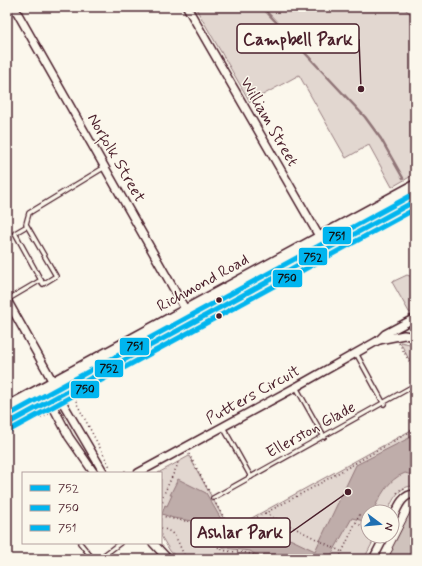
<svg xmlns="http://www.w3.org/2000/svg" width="422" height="566" font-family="Mynerve,sans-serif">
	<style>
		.green { fill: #e2d7d0; stroke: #967b7e }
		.water { fill: #bfadaa; stroke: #907477 }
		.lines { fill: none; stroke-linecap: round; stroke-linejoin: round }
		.stream { stroke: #907477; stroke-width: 2.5 }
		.building { fill: #cfc2bc; stroke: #4a1f2b }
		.lane-casing { stroke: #4a1f2b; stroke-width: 6 }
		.street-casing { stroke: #4a1f2b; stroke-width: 10 }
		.primary-casing { stroke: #4a1f2b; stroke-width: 14 }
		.path { stroke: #4a1f2b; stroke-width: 1.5; stroke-dasharray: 1 3; stroke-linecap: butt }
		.lane { stroke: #fbf7ec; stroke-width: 3.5 }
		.street { stroke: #fbf7ec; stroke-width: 7 }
		.primary { stroke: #fbf7ec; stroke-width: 11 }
		.bus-1-casing { stroke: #fbf7ec; stroke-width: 8 }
		.bus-2-casing { stroke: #fbf7ec; stroke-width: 8 }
		.bus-3-casing { stroke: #fbf7ec; stroke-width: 8 }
		.bus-1 { stroke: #00b5ef; stroke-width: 5 }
		.bus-2 { stroke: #00b5ef; stroke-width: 5 }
		.bus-3 { stroke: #00b5ef; stroke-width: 5 }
		.bus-dot { fill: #4a1f2b; stroke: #fbf7ec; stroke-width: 1.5 }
		.labels { text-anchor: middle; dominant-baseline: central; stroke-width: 3; stroke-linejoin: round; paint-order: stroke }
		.street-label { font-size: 16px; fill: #4a1f2b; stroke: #fbf7ec }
		.leader { fill: none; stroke: #4a1f2b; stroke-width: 1.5 }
		.callout-dot { fill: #4a1f2b; stroke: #fbf7ec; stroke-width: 1.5 }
		.callout { fill: #fbf7ec; stroke: #4a1f2b; stroke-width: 1.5 }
		.callout-label { font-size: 17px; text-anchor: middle; font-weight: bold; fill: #4a1f2b }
		.line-badge { stroke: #fbf7ec; stroke-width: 1.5 }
		.pale-badge-label { font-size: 11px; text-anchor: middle; font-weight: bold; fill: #111 }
	</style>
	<rect width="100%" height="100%" fill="#fbf7ec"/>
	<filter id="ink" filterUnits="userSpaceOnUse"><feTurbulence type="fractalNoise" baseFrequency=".025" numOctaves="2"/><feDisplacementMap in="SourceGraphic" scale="8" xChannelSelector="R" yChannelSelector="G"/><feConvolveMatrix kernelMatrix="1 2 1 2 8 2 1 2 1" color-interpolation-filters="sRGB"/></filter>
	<g filter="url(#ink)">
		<g class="green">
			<path d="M 195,7 L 403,7 L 415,18 L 415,174 L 392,187 L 369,145 L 346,158 L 299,75 L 250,102 Z"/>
			<path d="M 407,275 L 415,278 L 415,315 L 409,312 L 392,282 Z"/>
			<path d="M 400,342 L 415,345 L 415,371 Z"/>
			<path d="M 415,428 L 415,486 C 399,485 393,500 387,512 L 368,512 L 368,536 L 376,536 L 364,559 L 179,559 L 170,551 L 161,536 L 161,473 L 158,473 L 189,456 L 230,530 Z"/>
		</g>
		<path class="water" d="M 415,435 L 415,476 L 405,473 C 387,480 381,496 372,512 L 368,512 L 367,522 L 352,518 L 329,559 L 262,559 L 250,551 L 225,548 L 219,545 L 202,525 L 193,521 L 173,518 L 162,514 L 165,505 L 167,506 L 172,495 L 170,495 L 178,479 L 206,493 L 229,533 L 247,525 L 263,530 L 292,540 L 315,551 L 356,465 Z"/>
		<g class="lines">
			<path class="stream" d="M 262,7 L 365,117 L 381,139 L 403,178"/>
		</g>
		<path class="building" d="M 415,503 L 415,552 L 412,559 L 390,559 L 391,557 L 389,556 L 393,549 L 392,548 Z"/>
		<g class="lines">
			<g class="lane-casing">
				<g id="lane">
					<path d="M 27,226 L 15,233 L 43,284 L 56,276 L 26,224 L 29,213 L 105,167"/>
					<path d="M 7,300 L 41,280"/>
					<path d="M 356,353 L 384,404"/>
					<path d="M 296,387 L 324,437"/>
					<path d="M 223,427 L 251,477"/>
					<path d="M 213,498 L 415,385"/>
					<path d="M 80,543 L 93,559"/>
					<path d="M 99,559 L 120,543"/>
				</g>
			</g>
			<g class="street-casing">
				<g id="street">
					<path d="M 14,7 L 193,323"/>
					<path d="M 187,7 L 327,250"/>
					<path d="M 7,300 L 53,382 L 64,405 L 104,473"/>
					<path d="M 379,340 L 404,335 L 415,337"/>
					<path d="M 53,382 L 50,401 L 69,437 L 94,473"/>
					<path d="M 138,473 L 296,387 L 379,340 L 385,334 L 415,318"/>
					<path d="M 392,520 C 397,510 401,494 415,494"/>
					<path d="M 153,543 L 168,559"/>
					<path d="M 373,559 L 385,536"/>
				</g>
			</g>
			<g class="primary-casing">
				<g id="primary">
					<path d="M 7,408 L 415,186"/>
					<path d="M 7,424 L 415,201"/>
				</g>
			</g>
			<g class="path">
				<path d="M 410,215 L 415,224"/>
				<path d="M 399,343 L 415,372"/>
				<path d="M 75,397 L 77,404 L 110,467"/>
				<path d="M 41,417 L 44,417 L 49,414"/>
				<path d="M 189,454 L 210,493"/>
				<path d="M 121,473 L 125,471 L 126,473"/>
				<path d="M 397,493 L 401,489 L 406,488"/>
				<path d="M 216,504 L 232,531 L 312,488 L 415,429"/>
				<path d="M 161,506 L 163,501 L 161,500 L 178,464 L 177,460"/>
				<path d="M 265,513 L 342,552"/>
				<path d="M 161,515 C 173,521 186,519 197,525 C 207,531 211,544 221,549 C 235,555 245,548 260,559"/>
				<path d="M 356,523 L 368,529"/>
				<path d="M 161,528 C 180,533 177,546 187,559"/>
				<path d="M 339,559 L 360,513"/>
			</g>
			<use href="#lane" class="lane"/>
			<use href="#street" class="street"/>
			<use href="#primary" class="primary"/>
			<g class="bus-1-casing">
				<path id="bus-1" d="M 7,424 L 415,201"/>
			</g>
			<g class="bus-2-casing">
				<path id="bus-2" d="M 10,430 L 415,209"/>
			</g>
			<g class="bus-3-casing">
				<path id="bus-3" d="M 7,416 L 412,195"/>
			</g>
			<use href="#bus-1" class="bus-1"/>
			<use href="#bus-2" class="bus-2"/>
			<use href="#bus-3" class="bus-3"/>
		</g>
	</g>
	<g class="bus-dot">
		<circle cx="219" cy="300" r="3.5"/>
		<circle cx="219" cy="316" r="3.5"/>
	</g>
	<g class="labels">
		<g class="street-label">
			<text transform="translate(269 122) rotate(60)">William Street</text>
			<text transform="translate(116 158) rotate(60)">Norfolk Street</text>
			<text transform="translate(203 283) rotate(-29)">Richmond Road</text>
			<text transform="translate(253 395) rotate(-29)">Putters Circuit</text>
			<text transform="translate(311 430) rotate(-29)">Ellerston Glade</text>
		</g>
	</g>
	<path class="leader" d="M361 89L359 39M348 492L290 533"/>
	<g class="callout-dot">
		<circle cx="361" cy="89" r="4"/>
		<circle cx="348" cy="492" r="4"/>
	</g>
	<g class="callout">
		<rect x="237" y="24" width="122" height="29" rx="4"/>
		<rect x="191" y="518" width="99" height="29" rx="4"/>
	</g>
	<g class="callout-label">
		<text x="298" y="45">Campbell Park</text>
		<text x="240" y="538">Ashlar Park</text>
	</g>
	<g class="line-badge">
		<rect x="322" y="226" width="30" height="19" rx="4" fill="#00b5ef"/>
		<rect x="298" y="247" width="30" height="19" rx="4" fill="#00b5ef"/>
		<rect x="272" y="269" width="31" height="19" rx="4" fill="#00b5ef"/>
		<rect x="119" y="337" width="31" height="19" rx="4" fill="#00b5ef"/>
		<rect x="94" y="359" width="30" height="19" rx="4" fill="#00b5ef"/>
		<rect x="70" y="380" width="30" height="19" rx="4" fill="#00b5ef"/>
	</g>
	<g class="pale-badge-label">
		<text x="337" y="240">751</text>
		<text x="313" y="261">752</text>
		<text x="287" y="282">750</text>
		<text x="135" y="350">751</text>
		<text x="109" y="372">752</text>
		<text x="85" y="393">750</text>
	</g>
	<rect width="422" height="566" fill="none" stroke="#fbf7ec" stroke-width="24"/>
	<rect x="12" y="12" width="398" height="542" fill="none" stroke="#4a1f2b" stroke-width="1.5" filter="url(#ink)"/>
	<rect x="22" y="472" width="140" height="72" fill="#fbf7ec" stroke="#b4a19f"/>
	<rect x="30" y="485" width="20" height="6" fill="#00b5ef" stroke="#b4a19f"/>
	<text x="58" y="492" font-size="12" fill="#4a1f2b">752</text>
	<rect x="30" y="505" width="20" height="6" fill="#00b5ef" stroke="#b4a19f"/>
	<text x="58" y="512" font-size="12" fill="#4a1f2b">750</text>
	<rect x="30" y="525" width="20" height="6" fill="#00b5ef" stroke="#b4a19f"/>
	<text x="58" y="532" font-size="12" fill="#4a1f2b">751</text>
	<g transform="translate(380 524) rotate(106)"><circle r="19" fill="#fbf7ec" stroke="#b4a19f"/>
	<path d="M0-3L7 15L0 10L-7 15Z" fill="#1f6fb2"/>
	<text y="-6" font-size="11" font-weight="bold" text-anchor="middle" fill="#4a1f2b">N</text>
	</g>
</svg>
